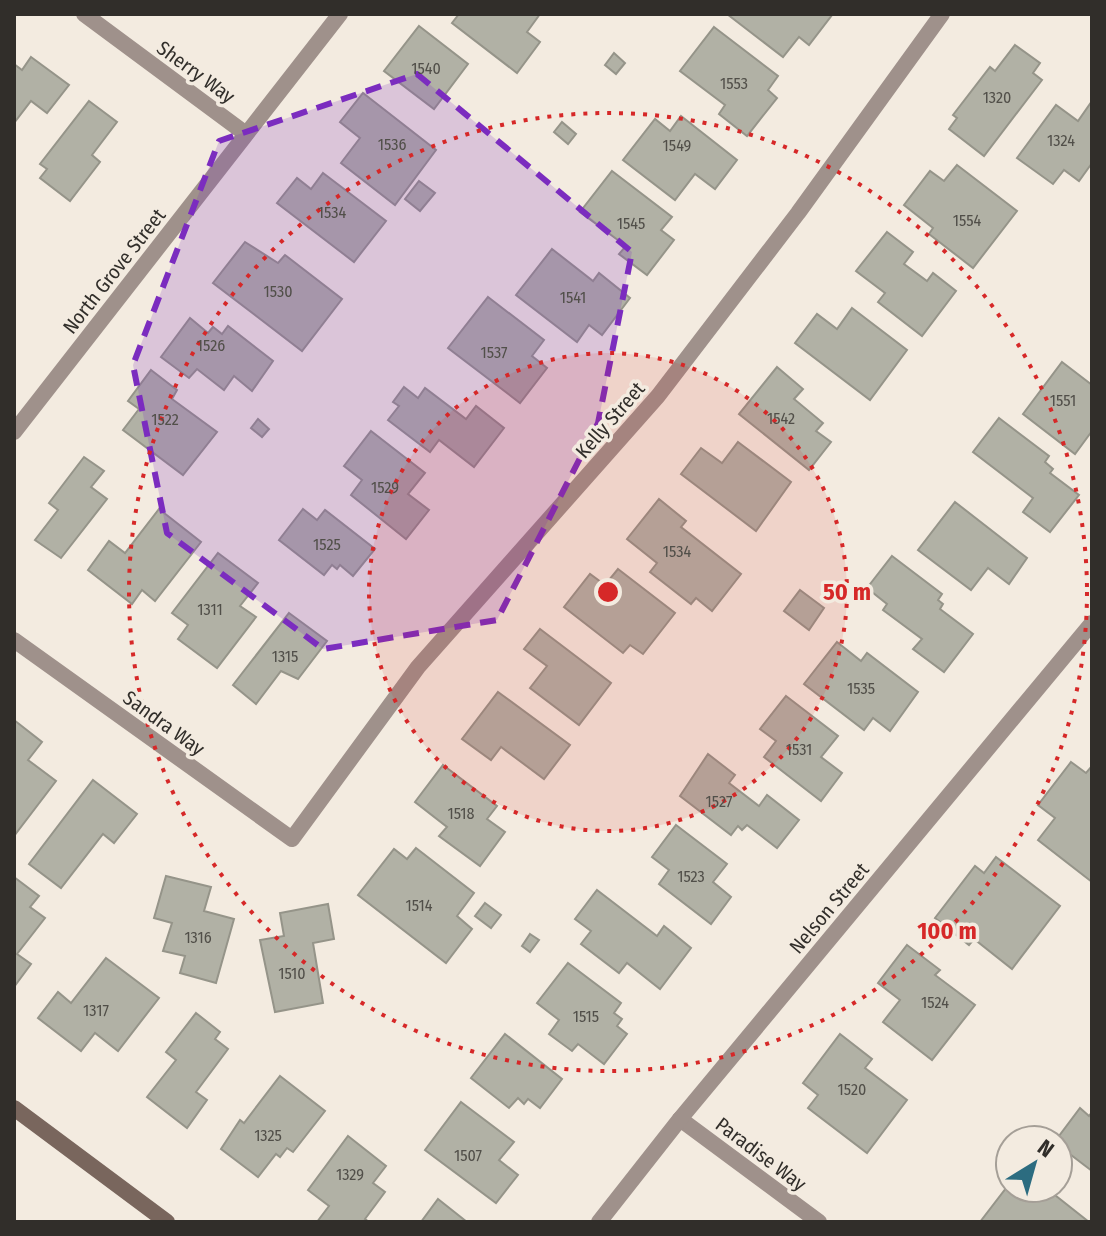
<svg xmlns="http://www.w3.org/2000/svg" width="1106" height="1236" font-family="'Fira Sans Condensed',sans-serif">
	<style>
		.building { fill: #b1b1a5; stroke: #959489; stroke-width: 2 }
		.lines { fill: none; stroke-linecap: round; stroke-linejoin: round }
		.street { stroke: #9f918b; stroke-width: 16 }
		.secondary { stroke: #79665d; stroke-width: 16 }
		.marked { fill: #7b2cbf; fill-opacity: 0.2; stroke: #7b2cbf; stroke-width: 6; stroke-dasharray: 16 10; stroke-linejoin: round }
		.ring { fill: none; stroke: #d62828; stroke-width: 4; stroke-dasharray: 4 8 }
		.labels { text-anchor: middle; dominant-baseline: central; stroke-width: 7; stroke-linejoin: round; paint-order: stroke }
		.number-label { font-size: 16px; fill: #514f49 }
		.street-label { font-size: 20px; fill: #312e2a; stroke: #f3ebe0 }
		.centre { fill: #d62828; stroke: #f3ebe0; stroke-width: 4 }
		.ring-label { font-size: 24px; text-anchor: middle; font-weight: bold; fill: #d62828; stroke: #f3ebe0; stroke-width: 7; stroke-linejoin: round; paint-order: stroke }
	</style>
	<rect width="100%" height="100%" fill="#f3ebe0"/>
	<g class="building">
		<path d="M 459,14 L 540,14 L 527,32 L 540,42 L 517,73 L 452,23 Z"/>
		<path d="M 727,14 L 831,14 L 832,15 L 809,45 L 799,37 L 783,57 Z"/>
		<path d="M 419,26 L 468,64 L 434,109 L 384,71 Z"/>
		<path d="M 714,27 L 778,76 L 768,90 L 777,98 L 747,136 L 719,114 L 725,105 L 680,71 Z"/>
		<path d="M 1015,45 L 1040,63 L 1033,73 L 1042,80 L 984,156 L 949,129 L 957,118 L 953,115 L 990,67 L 995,71 Z"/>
		<path d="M 614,53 L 625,63 L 616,74 L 605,65 Z"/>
		<path d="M 31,57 L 69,85 L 47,113 L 31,101 L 14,123 L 14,64 L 22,70 Z"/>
		<path d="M 363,93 L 436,150 L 395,205 L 341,163 L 360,138 L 340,122 Z"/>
		<path d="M 89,101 L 117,122 L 92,155 L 100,162 L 70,201 L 40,178 L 47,169 L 40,164 Z"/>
		<path d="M 1092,101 L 1092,163 L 1079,181 L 1064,170 L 1053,184 L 1017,158 L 1056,105 L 1078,121 Z"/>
		<path d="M 681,116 L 737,160 L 715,189 L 695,174 L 675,200 L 623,160 L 655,119 L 670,131 Z"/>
		<path d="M 562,122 L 576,134 L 568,144 L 554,132 Z"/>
		<path d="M 957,165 L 1017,211 L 973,268 L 929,234 L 933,228 L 904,205 L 930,171 L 944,181 Z"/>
		<path d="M 612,171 L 672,217 L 661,230 L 674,240 L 647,275 L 619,254 L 626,246 L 580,212 Z"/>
		<path d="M 323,173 L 386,221 L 354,262 L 277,203 L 297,178 L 311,189 Z"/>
		<path d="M 419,181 L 435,193 L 420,211 L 405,199 Z"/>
		<path d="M 887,232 L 913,252 L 904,264 L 927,281 L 933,273 L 956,291 L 922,336 L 878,302 L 885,293 L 856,271 Z"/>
		<path d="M 245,242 L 278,263 L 285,255 L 342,299 L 302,351 L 213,283 Z"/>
		<path d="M 552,249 L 593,281 L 599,273 L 630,298 L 602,335 L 589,325 L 577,342 L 516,295 Z"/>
		<path d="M 488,297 L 544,340 L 532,356 L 547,368 L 520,403 L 448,348 Z"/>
		<path d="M 852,308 L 907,350 L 870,400 L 795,343 L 817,314 L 837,329 Z"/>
		<path d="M 190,318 L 208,333 L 213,327 L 222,334 L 228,326 L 273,361 L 252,391 L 234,376 L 224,390 L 197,369 L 189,378 L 161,357 Z"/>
		<path d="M 1062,362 L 1092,385 L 1092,431 L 1075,454 L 1023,414 Z"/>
		<path d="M 777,367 L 803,389 L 794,399 L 823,423 L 816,431 L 831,442 L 809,470 L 739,414 Z"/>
		<path d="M 151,370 L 177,390 L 172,399 L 217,432 L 183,475 L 123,430 L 139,409 L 128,401 Z"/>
		<path d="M 404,387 L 418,398 L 425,388 L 466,419 L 476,406 L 504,428 L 474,467 L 439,440 L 430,452 L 388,420 L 399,406 L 393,402 Z"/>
		<path d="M 999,418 L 1049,456 L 1045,462 L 1053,469 L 1050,473 L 1079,495 L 1050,532 L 1023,512 L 1033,498 L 973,452 Z"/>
		<path d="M 258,419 L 269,429 L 262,437 L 251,428 Z"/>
		<path d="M 371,431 L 425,473 L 408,494 L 429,510 L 406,539 L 351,495 L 362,480 L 344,466 Z"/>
		<path d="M 738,442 L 791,482 L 756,531 L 681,474 L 701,448 L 722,463 Z"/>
		<path d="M 84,457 L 104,471 L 91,487 L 107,499 L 61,558 L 35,540 L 58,510 L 49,503 Z"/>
		<path d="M 659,499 L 686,521 L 681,527 L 741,574 L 712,611 L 696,598 L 691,604 L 650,572 L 657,563 L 627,539 Z"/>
		<path d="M 955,502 L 1027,558 L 1009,584 L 988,568 L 971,590 L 918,550 Z"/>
		<path d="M 159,509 L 201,542 L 155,601 L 142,590 L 132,604 L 88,570 L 109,541 L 125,553 Z"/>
		<path d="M 303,509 L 317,520 L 325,510 L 375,549 L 353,576 L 340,565 L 337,569 L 332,565 L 324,575 L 279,540 Z"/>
		<path d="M 218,553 L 258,583 L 240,606 L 256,617 L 217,668 L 178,639 L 188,625 L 172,613 Z"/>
		<path d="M 892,556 L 942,594 L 938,600 L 943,604 L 940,609 L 973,634 L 944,672 L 913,649 L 922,639 L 883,610 L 887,604 L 867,588 Z"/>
		<path d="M 618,569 L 675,613 L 643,654 L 630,645 L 623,653 L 564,607 L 590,574 L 605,585 Z"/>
		<path d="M 800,590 L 824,608 L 809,630 L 784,611 Z"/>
		<path d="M 289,613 L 327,641 L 298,679 L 281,671 L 256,704 L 233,685 Z"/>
		<path d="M 540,629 L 611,683 L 579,725 L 530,688 L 547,666 L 524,649 Z"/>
		<path d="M 837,642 L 861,661 L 867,653 L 918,692 L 890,731 L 873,718 L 864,730 L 804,684 Z"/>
		<path d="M 498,692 L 570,745 L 544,779 L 501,747 L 491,760 L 462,739 Z"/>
		<path d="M 786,696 L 838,736 L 821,757 L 842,773 L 821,801 L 764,757 L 776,741 L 760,729 Z"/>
		<path d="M 14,720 L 42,742 L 28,760 L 56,781 L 14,836 Z"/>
		<path d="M 708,754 L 735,775 L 729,783 L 759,806 L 767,795 L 799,820 L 777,848 L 747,825 L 742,830 L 738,826 L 731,835 L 680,796 Z"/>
		<path d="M 1071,762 L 1086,773 L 1092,766 L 1092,882 L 1038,840 L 1055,818 L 1038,805 Z"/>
		<path d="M 443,765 L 497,806 L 487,819 L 505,832 L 480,866 L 439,836 L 447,827 L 415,802 Z"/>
		<path d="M 93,780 L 137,814 L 114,843 L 103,834 L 61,888 L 29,864 Z"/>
		<path d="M 676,825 L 727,864 L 713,882 L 731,897 L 711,924 L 659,884 L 669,870 L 652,857 Z"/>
		<path d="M 416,848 L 474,893 L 457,916 L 472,929 L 446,963 L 358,895 L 394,849 L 407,859 Z"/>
		<path d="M 996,857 L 1060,906 L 1012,969 L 974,939 L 969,945 L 935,918 L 975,866 L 984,873 Z"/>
		<path d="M 166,876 L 211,887 L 204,911 L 234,919 L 216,983 L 180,973 L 185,956 L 163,951 L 172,923 L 154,918 Z"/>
		<path d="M 14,877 L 39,896 L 30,907 L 45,918 L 17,954 L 31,964 L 14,987 Z"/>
		<path d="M 597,890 L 657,936 L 664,926 L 691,948 L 660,989 L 627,963 L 619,973 L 581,944 L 591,931 L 575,919 Z"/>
		<path d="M 485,903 L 501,915 L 491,928 L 475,916 Z"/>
		<path d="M 328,904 L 334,939 L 313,943 L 323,1003 L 275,1012 L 260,940 L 284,936 L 280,913 Z"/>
		<path d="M 530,934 L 539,940 L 530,952 L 522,946 Z"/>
		<path d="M 907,945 L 940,970 L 935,975 L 975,1005 L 932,1060 L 883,1022 L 900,1000 L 878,983 Z"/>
		<path d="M 106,958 L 159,998 L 118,1051 L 95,1033 L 81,1051 L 38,1018 L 58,992 L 71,1003 Z"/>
		<path d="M 568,963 L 621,1003 L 614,1013 L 622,1019 L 617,1026 L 627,1034 L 604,1064 L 578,1044 L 572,1051 L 549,1034 L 559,1020 L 537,1003 Z"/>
		<path d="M 196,1013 L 220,1032 L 215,1039 L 228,1049 L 196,1092 L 207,1100 L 187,1128 L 147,1097 L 176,1060 L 166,1052 Z"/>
		<path d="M 505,1034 L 562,1079 L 540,1108 L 528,1099 L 524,1104 L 518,1098 L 509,1108 L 471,1078 Z"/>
		<path d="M 840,1034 L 872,1059 L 865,1068 L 907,1100 L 867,1153 L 808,1108 L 818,1095 L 803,1083 Z"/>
		<path d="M 280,1076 L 325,1111 L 293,1152 L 287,1148 L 280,1157 L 276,1154 L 258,1177 L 221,1149 L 240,1120 L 244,1123 Z"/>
		<path d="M 461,1102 L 514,1142 L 499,1160 L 518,1175 L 496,1203 L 425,1150 Z"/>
		<path d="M 1080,1108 L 1089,1116 L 1092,1112 L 1092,1171 L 1058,1145 L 1058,1140 L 1056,1140 Z"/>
		<path d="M 348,1136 L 386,1166 L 373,1183 L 385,1192 L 365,1219 L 369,1222 L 317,1222 L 329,1206 L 308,1190 Z"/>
		<path d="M 1010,1183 L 1010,1188 L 1046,1188 L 1089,1222 L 980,1222 Z"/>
		<path d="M 438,1199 L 467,1222 L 421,1222 Z"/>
	</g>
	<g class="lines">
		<g class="street">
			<path d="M 84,14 L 246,134"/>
			<path d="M 14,432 L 340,14"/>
			<path d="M 14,640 L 292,839 L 418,667 L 658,396 L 798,213 L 942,14"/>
			<path d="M 680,1119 L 819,1222"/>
			<path d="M 599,1222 L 680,1119 L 1092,623"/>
		</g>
		<path class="secondary" d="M 14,1108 L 167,1222"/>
	</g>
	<path class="marked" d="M 417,74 L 632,252 L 598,423 L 497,620 L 323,649 L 167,533 L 133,365 L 219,141 Z"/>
	<circle cx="608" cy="592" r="239" fill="#d62828" fill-opacity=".12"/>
	<g class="ring">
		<circle cx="608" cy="592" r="239"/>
		<circle cx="608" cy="592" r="479"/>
	</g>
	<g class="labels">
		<g class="number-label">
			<text x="426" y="68">1540</text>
			<text x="734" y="83">1553</text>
			<text x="997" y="97">1320</text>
			<text x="1061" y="140">1324</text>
			<text x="392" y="144">1536</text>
			<text x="677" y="145">1549</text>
			<text x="332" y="212">1534</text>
			<text x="967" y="220">1554</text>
			<text x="631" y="223">1545</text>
			<text x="278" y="291">1530</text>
			<text x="573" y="297">1541</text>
			<text x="211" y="345">1526</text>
			<text x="494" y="352">1537</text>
			<text x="1063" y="400">1551</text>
			<text x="781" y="418">1542</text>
			<text x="165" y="419">1522</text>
			<text x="385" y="487">1529</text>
			<text x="327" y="544">1525</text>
			<text x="677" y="551">1534</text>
			<text x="210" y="609">1311</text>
			<text x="285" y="656">1315</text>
			<text x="861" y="688">1535</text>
			<text x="799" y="749">1531</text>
			<text x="719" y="801">1527</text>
			<text x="461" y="813">1518</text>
			<text x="691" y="876">1523</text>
			<text x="419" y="905">1514</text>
			<text x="198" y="937">1316</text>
			<text x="292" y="973">1510</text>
			<text x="935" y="1002">1524</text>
			<text x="96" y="1010">1317</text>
			<text x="586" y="1016">1515</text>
			<text x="852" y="1089">1520</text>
			<text x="268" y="1135">1325</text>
			<text x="468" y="1155">1507</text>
			<text x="350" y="1174">1329</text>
		</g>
		<g class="street-label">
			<text transform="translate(196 72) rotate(36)">Sherry Way</text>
			<text transform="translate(114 271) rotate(-52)">North Grove Street</text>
			<text transform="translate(610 420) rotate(-49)">Kelly Street</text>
			<text transform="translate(164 723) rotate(36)">Sandra Way</text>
			<text transform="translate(829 908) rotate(-50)">Nelson Street</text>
			<text transform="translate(761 1154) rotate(37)">Paradise Way</text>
		</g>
	</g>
	<circle cx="608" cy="592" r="12" class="centre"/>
	<g class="ring-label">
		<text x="847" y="600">50 m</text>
		<text x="947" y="939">100 m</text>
	</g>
	<rect width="1106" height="1236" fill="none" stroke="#312e2a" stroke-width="32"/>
	<g transform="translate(1034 1164) rotate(37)"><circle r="38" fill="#f3ebe0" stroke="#a59f97" stroke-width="2"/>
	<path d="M0-6L14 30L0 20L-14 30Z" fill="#2c6c80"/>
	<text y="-12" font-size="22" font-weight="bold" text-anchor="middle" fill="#312e2a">N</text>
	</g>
</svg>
